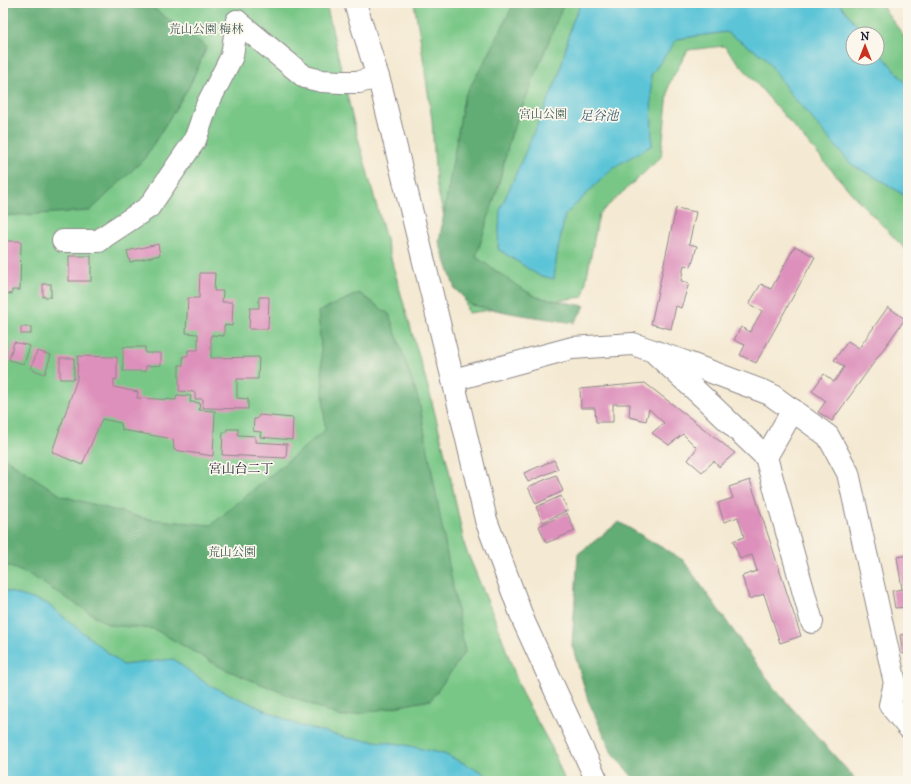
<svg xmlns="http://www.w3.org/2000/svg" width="911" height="784" font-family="'IM FELL DW Pica','Noto Serif JP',serif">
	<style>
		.green { fill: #79c787; stroke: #4e7461; fill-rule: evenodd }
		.forest { fill: #62ac74; stroke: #426758 }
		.water { fill: #5bc4d7; stroke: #3e7389 }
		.building { fill: #dd90bb }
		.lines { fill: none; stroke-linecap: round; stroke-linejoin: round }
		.minor-casing { stroke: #8b8686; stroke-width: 24 }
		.minor { stroke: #fff; stroke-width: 22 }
		.labels { text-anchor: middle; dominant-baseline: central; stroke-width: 3.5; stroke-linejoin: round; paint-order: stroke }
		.park-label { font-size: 12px; fill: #405c56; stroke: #fbf7ec }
		.water-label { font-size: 13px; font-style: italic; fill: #365b72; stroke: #fbf7ec }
		.neighbourhood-label { font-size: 13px; fill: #22223b; stroke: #fbf7ec }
	</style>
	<rect width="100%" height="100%" fill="#fbf7ec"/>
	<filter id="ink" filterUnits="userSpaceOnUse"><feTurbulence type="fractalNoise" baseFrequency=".025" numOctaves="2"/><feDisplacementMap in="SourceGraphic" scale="8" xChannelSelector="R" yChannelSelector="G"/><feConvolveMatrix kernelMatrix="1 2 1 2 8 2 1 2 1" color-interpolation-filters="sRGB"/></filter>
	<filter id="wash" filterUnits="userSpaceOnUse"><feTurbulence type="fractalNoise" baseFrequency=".012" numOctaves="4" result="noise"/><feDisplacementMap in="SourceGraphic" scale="16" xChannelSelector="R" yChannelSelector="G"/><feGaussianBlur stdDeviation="0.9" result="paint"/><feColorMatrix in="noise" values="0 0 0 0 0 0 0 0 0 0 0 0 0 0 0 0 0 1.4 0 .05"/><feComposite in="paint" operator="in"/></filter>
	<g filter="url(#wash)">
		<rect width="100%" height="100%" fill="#f4e9d2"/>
		<g class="green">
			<path d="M 3,3 L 326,3 L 352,116 L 404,305 L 430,394 L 449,470 L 465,547 L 497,624 L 522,694 L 552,748 L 565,781 L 3,781 Z"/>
			<path d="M 414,3 L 880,3 L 908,42 L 908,252 L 854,196 L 724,46 L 688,50 L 669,84 L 661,157 L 599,214 L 583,297 L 468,313 L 436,184 L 432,120 L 420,37 ZM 853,34 L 877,34 L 877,58 L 853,58 Z"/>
		</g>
		<g class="forest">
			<path d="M 3,3 L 146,3 L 207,47 L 189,87 L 144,159 L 90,211 L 3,216 Z"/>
			<path d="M 514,3 L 564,3 L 511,135 L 498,187 L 476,257 L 519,287 L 537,297 L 585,306 L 574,323 L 516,314 L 471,305 L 455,289 L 439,242 L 464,97 L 489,54 Z"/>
			<path d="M 359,293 L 389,314 L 419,401 L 465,652 L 431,700 L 342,717 L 224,669 L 154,629 L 109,625 L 30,575 L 3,564 L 3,457 L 62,496 L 147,519 L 211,525 L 325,430 L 321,349 L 318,312 Z"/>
			<path d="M 619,522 L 683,560 L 774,688 L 857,781 L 636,781 L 612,753 L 588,700 L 572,645 L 578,554 Z"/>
		</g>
		<g class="water">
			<path d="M 581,3 L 839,3 L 864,34 L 853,34 L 853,58 L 877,58 L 877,49 L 908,86 L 908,198 L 882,181 L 852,165 L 789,92 L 765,57 L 726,32 L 677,39 L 651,75 L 652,145 L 614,167 L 565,215 L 557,254 L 554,279 L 538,275 L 498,249 L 500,210 L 559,75 L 572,23 Z"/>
			<path d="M 3,590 L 46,603 L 123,665 L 173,659 L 207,684 L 298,725 L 347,738 L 401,744 L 444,754 L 480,771 L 493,781 L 3,781 Z"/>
		</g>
		<g id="blocks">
			<g class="building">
				<path d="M 676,208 L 696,212 L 689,244 L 697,246 L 691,267 L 684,265 L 681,281 L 689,283 L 681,308 L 676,306 L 671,329 L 651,324 Z"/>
				<path d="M 4,241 L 21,241 L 20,290 L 12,290 L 12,294 L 3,293 Z"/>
				<path d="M 158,244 L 160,255 L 130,262 L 127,251 Z"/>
				<path d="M 795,246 L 815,257 L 756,363 L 740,355 L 745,345 L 734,340 L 741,327 L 750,332 L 762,311 L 749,304 L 761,284 L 771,289 Z"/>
				<rect x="69" y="256" width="22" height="25"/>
				<path d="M 200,273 L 215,273 L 214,291 L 223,291 L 222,302 L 233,302 L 232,326 L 224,325 L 224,336 L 211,335 L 211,358 L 259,357 L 258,379 L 237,379 L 237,398 L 248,399 L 248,409 L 203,408 L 203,399 L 195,399 L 195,392 L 179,391 L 179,365 L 183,365 L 183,356 L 188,356 L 188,350 L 198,350 L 198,334 L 186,333 L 188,298 L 199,298 Z"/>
				<rect x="43" y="284" width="8" height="13"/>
				<path d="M 259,297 L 269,297 L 268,329 L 249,329 L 250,308 L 259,308 Z"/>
				<path d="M 888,307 L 905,319 L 832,421 L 818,412 L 826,401 L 812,391 L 824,374 L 834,382 L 844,367 L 834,360 L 848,341 L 859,348 Z"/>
				<rect x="21" y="327" width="10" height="7"/>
				<path d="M 14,342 L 30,346 L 24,364 L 9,360 Z"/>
				<path d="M 123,347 L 145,347 L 145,353 L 161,353 L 161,365 L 146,366 L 146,371 L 123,371 Z"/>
				<path d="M 37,351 L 51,355 L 45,374 L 31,369 Z"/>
				<path d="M 78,356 L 117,357 L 117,380 L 114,379 L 114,387 L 138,392 L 137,398 L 176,400 L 177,395 L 191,396 L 190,402 L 200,403 L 199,410 L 215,411 L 213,456 L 174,450 L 173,439 L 122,430 L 121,423 L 102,419 L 82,465 L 52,452 L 77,379 Z"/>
				<rect x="60" y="358" width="14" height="21"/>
				<path d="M 645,383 L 735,453 L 719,467 L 714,461 L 702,472 L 688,460 L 697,448 L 683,434 L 669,445 L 652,433 L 664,423 L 649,409 L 646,421 L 629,417 L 630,404 L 613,404 L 613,422 L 596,422 L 595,408 L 581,408 L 580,389 Z"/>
				<path d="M 259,415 L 293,418 L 292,440 L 260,437 L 261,432 L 253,431 L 254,419 L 257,419 Z"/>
				<path d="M 227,429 L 238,429 L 238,435 L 255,436 L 255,442 L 287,444 L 286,458 L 222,455 L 223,432 L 226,432 Z"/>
				<path d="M 554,460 L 558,469 L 528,482 L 524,473 Z"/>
				<path d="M 556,475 L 563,491 L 536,504 L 528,487 Z"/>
				<path d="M 750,480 L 801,636 L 780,643 L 764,594 L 749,599 L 742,576 L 757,571 L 752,555 L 740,559 L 733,541 L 744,537 L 738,517 L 724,522 L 718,503 L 733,498 L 729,487 Z"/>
				<path d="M 561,496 L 568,510 L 543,522 L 536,507 Z"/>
				<path d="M 567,513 L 575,531 L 546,543 L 539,526 Z"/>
				<path d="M 908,555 L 908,621 L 907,621 L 905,607 L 895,608 L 892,591 L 902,589 L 897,557 Z"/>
				<path d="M 908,634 L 908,653 L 903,654 L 900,635 Z"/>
			</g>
		</g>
	</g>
	<g filter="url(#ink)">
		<use href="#blocks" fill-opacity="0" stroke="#8b8686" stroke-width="1"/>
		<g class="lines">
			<g class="minor-casing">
				<g id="minor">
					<path d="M 355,3 L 381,87 L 453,380 L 486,520 L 524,622 L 597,781"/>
					<path d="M 237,21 L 305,77 L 322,81 L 341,82 L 359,82 L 378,77"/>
					<path d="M 63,241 L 99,241 L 105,236 L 149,207 L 195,140 L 207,105 L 232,56 L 237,21"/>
					<path d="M 657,355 L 705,399 L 766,457 L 812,622"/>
					<path d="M 453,380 L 572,348 L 633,344 L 685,362 L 770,394 L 828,436 L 848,473 L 895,683 L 890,705 L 908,727"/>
					<path d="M 766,457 L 793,410"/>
				</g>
			</g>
			<use href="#minor" class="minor"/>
		</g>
	</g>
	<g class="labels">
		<g class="park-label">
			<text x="206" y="29">荒山公園 梅林</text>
			<text x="543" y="114">宮山公園</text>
			<text x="232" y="552">荒山公園</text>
		</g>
		<g class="water-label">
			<text x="599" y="116">足谷池</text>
		</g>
		<g class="neighbourhood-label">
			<text x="241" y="469">宮山台二丁</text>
		</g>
	</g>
	<rect width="911" height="784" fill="none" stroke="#fbf7ec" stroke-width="16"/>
	<g transform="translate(865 46)"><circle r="19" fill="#fbf7ec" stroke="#a4a2a5"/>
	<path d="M0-3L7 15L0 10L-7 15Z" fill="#c8321e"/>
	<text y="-6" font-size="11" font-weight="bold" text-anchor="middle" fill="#22223b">N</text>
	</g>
</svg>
